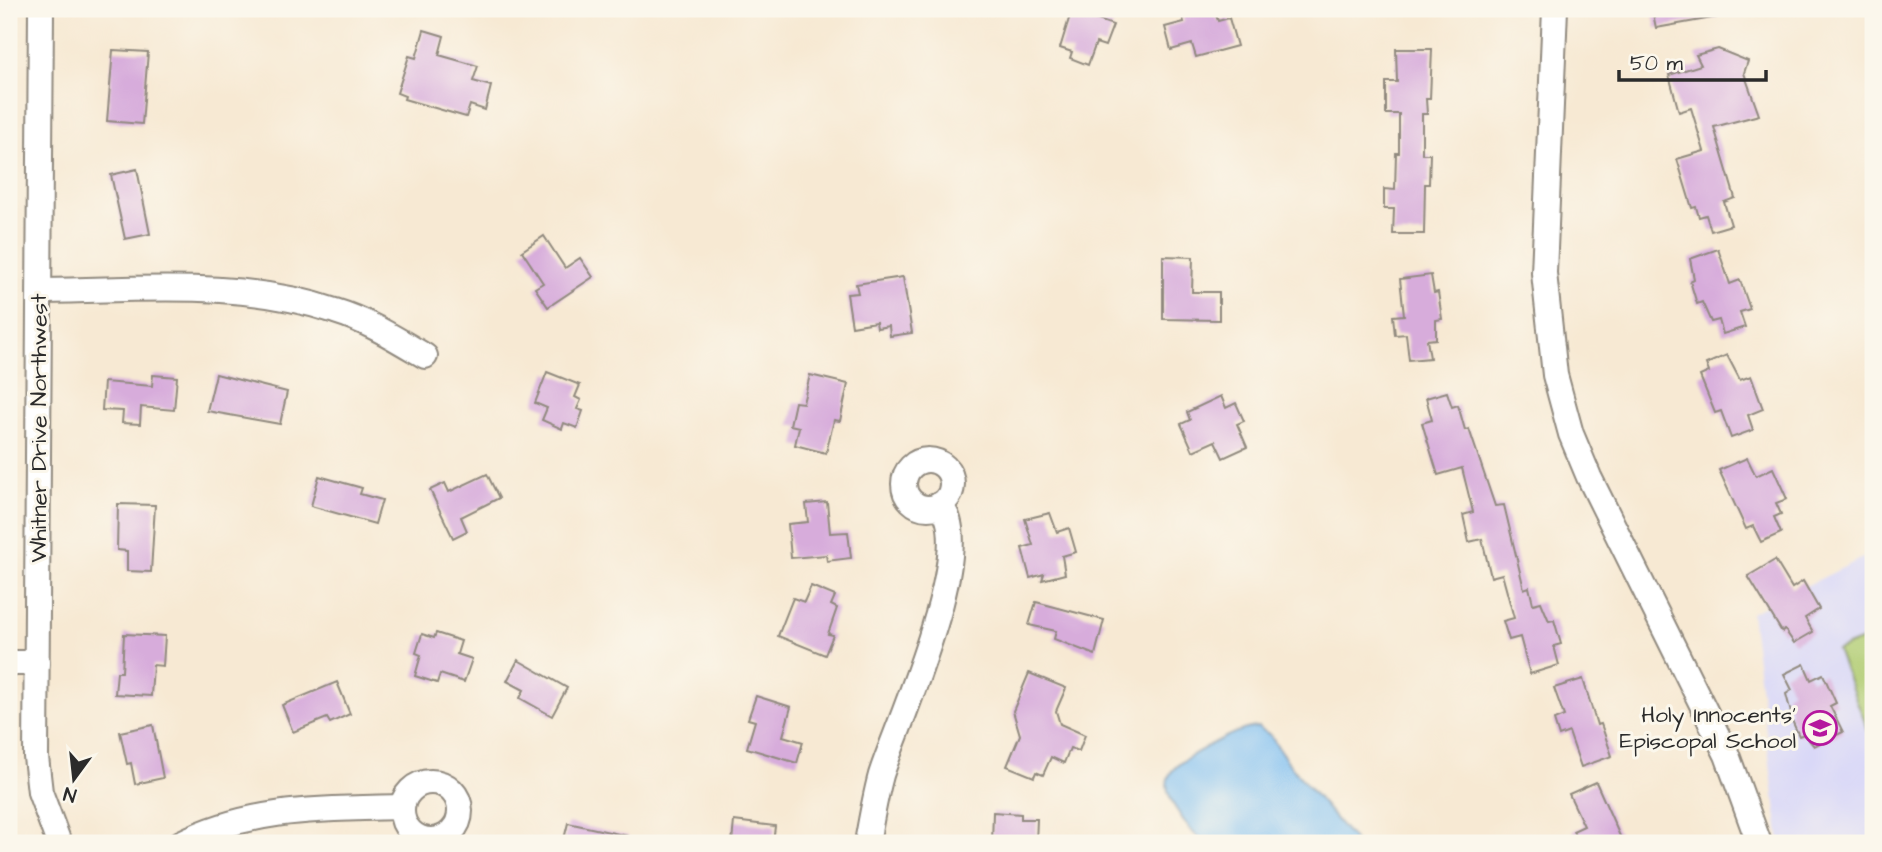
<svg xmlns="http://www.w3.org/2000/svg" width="1882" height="852" font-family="'Architects Daughter',sans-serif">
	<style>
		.built { fill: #d8d7f8 }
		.green { fill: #b0cc72; stroke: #6e7c4e; stroke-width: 2 }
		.water { fill: #7bbdf1; stroke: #53748e; stroke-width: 2 }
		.building { fill: #d7acdb }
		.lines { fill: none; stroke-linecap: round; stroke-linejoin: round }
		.street-casing { stroke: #918a7f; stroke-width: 28 }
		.street { stroke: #fff; stroke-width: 24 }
		.labels { text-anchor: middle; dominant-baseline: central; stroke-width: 6; stroke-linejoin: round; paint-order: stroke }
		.street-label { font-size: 23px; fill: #2b2b2b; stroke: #fbf7ec }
		.poi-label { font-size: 23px; fill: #2b2b2b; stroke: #fbf7ec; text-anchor: end }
	</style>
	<rect width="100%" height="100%" fill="#fbf7ec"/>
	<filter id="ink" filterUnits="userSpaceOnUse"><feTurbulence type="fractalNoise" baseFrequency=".0143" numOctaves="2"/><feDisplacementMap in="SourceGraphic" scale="14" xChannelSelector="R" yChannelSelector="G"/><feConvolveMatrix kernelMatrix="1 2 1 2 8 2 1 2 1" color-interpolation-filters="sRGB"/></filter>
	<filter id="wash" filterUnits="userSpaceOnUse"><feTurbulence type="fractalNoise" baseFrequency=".00686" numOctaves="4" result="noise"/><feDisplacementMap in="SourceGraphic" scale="28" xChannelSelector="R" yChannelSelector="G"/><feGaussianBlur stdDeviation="1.57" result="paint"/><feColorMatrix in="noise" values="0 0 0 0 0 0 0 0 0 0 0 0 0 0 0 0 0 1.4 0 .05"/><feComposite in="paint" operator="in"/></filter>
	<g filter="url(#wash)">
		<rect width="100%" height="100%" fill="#f7e9d3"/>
		<path class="built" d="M 1873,553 L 1873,843 L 1780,843 L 1751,613 Z"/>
		<path class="green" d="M 1873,636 L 1873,743 L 1837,650 Z"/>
		<path class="water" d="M 1258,727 L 1270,735 L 1289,764 L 1356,843 L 1205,843 C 1194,836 1187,825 1180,815 C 1152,776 1173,766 1208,746 C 1223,738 1241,728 1258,727 Z"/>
		<g id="blocks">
			<g class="building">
				<path d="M 1072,9 L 1089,9 L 1087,16 L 1113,25 L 1105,46 L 1096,43 L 1088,65 L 1070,58 L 1072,52 L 1060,48 Z"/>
				<path d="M 1201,9 L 1214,9 L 1218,21 L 1229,18 L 1237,46 L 1196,57 L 1192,44 L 1171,50 L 1165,27 L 1184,22 L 1182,15 Z"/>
				<path d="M 1652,9 L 1717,9 L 1718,17 L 1656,28 Z"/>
				<path d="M 424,30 L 444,36 L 439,55 L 478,66 L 473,81 L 491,86 L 485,110 L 470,105 L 466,117 L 404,99 L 405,96 L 397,93 L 409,56 L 416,58 Z"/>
				<path d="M 1396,49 L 1432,49 L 1430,99 L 1426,99 L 1427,114 L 1422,114 L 1422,154 L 1430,154 L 1429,184 L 1425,184 L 1424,234 L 1393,234 L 1394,209 L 1384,209 L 1384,189 L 1395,190 L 1396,153 L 1399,153 L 1399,114 L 1386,114 L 1386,82 L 1397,82 Z"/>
				<path d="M 1718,49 L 1748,61 L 1744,73 L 1759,115 L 1714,127 L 1735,198 L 1724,202 L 1731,225 L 1711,231 L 1706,215 L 1699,217 L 1696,207 L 1692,208 L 1677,159 L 1704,151 L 1691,108 L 1679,112 L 1669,75 L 1701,65 L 1696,55 Z"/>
				<path d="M 113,50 L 148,52 L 142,124 L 107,121 Z"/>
				<path d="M 137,169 L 150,234 L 125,239 L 111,175 Z"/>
				<path d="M 544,236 L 565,268 L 580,258 L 593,277 L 548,307 L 535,288 L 543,283 L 522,251 Z"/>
				<path d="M 1718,249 L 1730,284 L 1740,280 L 1750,309 L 1740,312 L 1745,327 L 1723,334 L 1719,320 L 1711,322 L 1702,302 L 1697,304 L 1690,281 L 1694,279 L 1690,259 Z"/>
				<path d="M 1163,256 L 1193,257 L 1192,292 L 1219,292 L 1219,320 L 1163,319 Z"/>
				<path d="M 1431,275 L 1434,293 L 1438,292 L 1442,319 L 1436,320 L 1436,339 L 1427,340 L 1430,358 L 1409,360 L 1406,334 L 1395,335 L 1393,316 L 1404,315 L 1400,279 Z"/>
				<path d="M 903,277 L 912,333 L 890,336 L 889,326 L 877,328 L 876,322 L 852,326 L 847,294 L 858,293 L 856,284 Z"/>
				<path d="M 1727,355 L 1740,380 L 1751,376 L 1763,409 L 1748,415 L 1753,430 L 1731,438 L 1721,411 L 1715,413 L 1700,376 L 1709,372 L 1706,364 Z"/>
				<path d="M 547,372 L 580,385 L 575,397 L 581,400 L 577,409 L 583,411 L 577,428 L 564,423 L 562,429 L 542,420 L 547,408 L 535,403 Z"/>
				<path d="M 216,374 L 287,392 L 280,424 L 207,411 Z"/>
				<path d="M 153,375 L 177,377 L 174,410 L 141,407 L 140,424 L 122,423 L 123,411 L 102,410 L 104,382 L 152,386 Z"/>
				<path d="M 810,375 L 848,384 L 840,421 L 834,420 L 826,453 L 795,445 L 799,427 L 790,425 L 795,402 L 803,403 Z"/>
				<path d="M 1447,392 L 1452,407 L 1458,405 L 1465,430 L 1469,429 L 1495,506 L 1504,505 L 1524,589 L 1529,587 L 1533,604 L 1541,602 L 1549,621 L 1554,620 L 1561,644 L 1554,646 L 1559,665 L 1530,674 L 1520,637 L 1509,640 L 1503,621 L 1514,618 L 1502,574 L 1491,577 L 1482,539 L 1469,542 L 1463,515 L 1473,512 L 1462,468 L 1438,475 L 1422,423 L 1432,420 L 1426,398 Z"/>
				<path d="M 1221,396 L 1226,408 L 1236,403 L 1244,421 L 1237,424 L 1247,447 L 1223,458 L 1215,441 L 1193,451 L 1181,424 L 1190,420 L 1187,412 Z"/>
				<path d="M 1747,458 L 1756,476 L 1773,468 L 1787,499 L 1776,503 L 1781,514 L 1774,517 L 1781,533 L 1761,542 L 1753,526 L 1746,529 L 1719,470 Z"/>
				<path d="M 487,474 L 499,498 L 461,517 L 467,531 L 453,538 L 430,490 L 445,483 L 449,492 Z"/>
				<path d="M 319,476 L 362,488 L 360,494 L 382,500 L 375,524 L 311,506 Z"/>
				<path d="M 827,502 L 830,533 L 848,532 L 851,558 L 827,561 L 826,555 L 791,558 L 788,524 L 808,522 L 806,504 Z"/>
				<path d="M 118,504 L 155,505 L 151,572 L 127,571 L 127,551 L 117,550 Z"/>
				<path d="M 1050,513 L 1057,532 L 1069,528 L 1076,552 L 1062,556 L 1065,574 L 1042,580 L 1044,574 L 1030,578 L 1022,548 L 1033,545 L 1025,519 Z"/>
				<path d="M 1775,560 L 1792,588 L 1803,581 L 1819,609 L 1805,618 L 1813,632 L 1794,643 L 1785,630 L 1782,632 L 1748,576 Z"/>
				<path d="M 811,586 L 835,596 L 831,605 L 837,608 L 828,634 L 833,635 L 825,655 L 778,636 L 793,598 L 804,602 Z"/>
				<path d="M 1036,602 L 1104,620 L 1095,655 L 1054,639 L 1056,631 L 1029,625 Z"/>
				<path d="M 436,633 L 461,641 L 457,654 L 472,659 L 464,682 L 440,674 L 437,683 L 415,676 L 421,655 L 416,653 L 422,634 L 434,638 Z"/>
				<path d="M 124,634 L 165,636 L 163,666 L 153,665 L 151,696 L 115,694 L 117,672 L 122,672 Z"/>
				<path d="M 518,660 L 567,688 L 552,716 L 520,698 L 524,690 L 507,681 Z"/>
				<path d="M 1804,664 L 1811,680 L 1823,674 L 1836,703 L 1830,706 L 1843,732 L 1814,746 L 1804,734 L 1799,736 L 1789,714 L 1791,713 L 1786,694 L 1792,690 L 1784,674 Z"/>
				<path d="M 1029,673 L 1066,688 L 1056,711 L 1060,724 L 1085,735 L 1079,751 L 1070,748 L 1064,763 L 1051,757 L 1043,775 L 1036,772 L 1034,777 L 1007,766 L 1020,735 L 1013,711 Z"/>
				<path d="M 1583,679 L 1597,725 L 1601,724 L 1612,756 L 1581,767 L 1569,732 L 1559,736 L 1554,720 L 1564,716 L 1554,688 Z"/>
				<path d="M 337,682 L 350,714 L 330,723 L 327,718 L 293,732 L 282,705 Z"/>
				<path d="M 756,696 L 791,707 L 783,736 L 803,742 L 797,763 L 747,748 L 755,721 L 748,719 Z"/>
				<path d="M 153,725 L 163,778 L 135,784 L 131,763 L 127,764 L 120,732 Z"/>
				<path d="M 1596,782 L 1623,843 L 1578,843 L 1573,831 L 1584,826 L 1569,794 Z"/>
				<path d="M 993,812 L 1021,814 L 1021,819 L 1037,819 L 1036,843 L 992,843 Z"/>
				<path d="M 734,821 L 775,826 L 773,843 L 732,843 Z"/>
				<path d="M 568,823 L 628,836 L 627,843 L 563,843 Z"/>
			</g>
		</g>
	</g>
	<g filter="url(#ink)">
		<use href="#blocks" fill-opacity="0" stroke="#918a7f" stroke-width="2"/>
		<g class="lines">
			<g class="street-casing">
				<g id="street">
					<path d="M 41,9 L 36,757 L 40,792 L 59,843"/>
					<path d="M 1555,9 L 1544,273 L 1555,375 L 1571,434 L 1589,477 L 1727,755 L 1759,843"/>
					<path d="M 40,291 C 138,290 241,279 335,311 C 368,321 396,339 425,356"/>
					<circle cx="928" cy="484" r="24"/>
					<path d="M 9,663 L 37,663"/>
					<circle cx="431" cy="811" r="29"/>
					<path d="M 181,843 C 251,807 325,809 402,807"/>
					<path d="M 867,843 C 871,820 875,797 881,775 C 895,730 982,540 939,505"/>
				</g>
			</g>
			<use href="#street" class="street"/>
		</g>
	</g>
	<defs>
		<g id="school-ring" transform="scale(1.75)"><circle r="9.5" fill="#fbf7ec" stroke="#b5179e" stroke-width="1.5"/><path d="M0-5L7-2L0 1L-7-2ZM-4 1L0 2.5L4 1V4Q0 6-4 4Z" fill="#b5179e"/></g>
	</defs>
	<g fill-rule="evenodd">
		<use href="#school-ring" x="1820" y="728"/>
	</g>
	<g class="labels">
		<g class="street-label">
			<text transform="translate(39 428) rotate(-90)">Whitner Drive Northwest</text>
		</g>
		<g class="poi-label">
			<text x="1796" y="715">Holy Innocents'<tspan x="1796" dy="26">Episcopal School</tspan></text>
		</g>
	</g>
	<rect width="1882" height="852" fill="none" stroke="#fbf7ec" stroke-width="35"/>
	<g transform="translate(74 779) rotate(195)" stroke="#fbf7ec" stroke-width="5" paint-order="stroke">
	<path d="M0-5L12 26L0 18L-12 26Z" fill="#2b2b2b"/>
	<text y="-10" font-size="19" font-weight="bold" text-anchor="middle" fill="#2b2b2b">N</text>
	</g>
	<path d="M1619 70v10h147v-10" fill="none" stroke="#2b2b2b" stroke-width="3.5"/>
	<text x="1630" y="70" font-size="21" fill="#2b2b2b" stroke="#fbf7ec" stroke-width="5" paint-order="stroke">50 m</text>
</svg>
